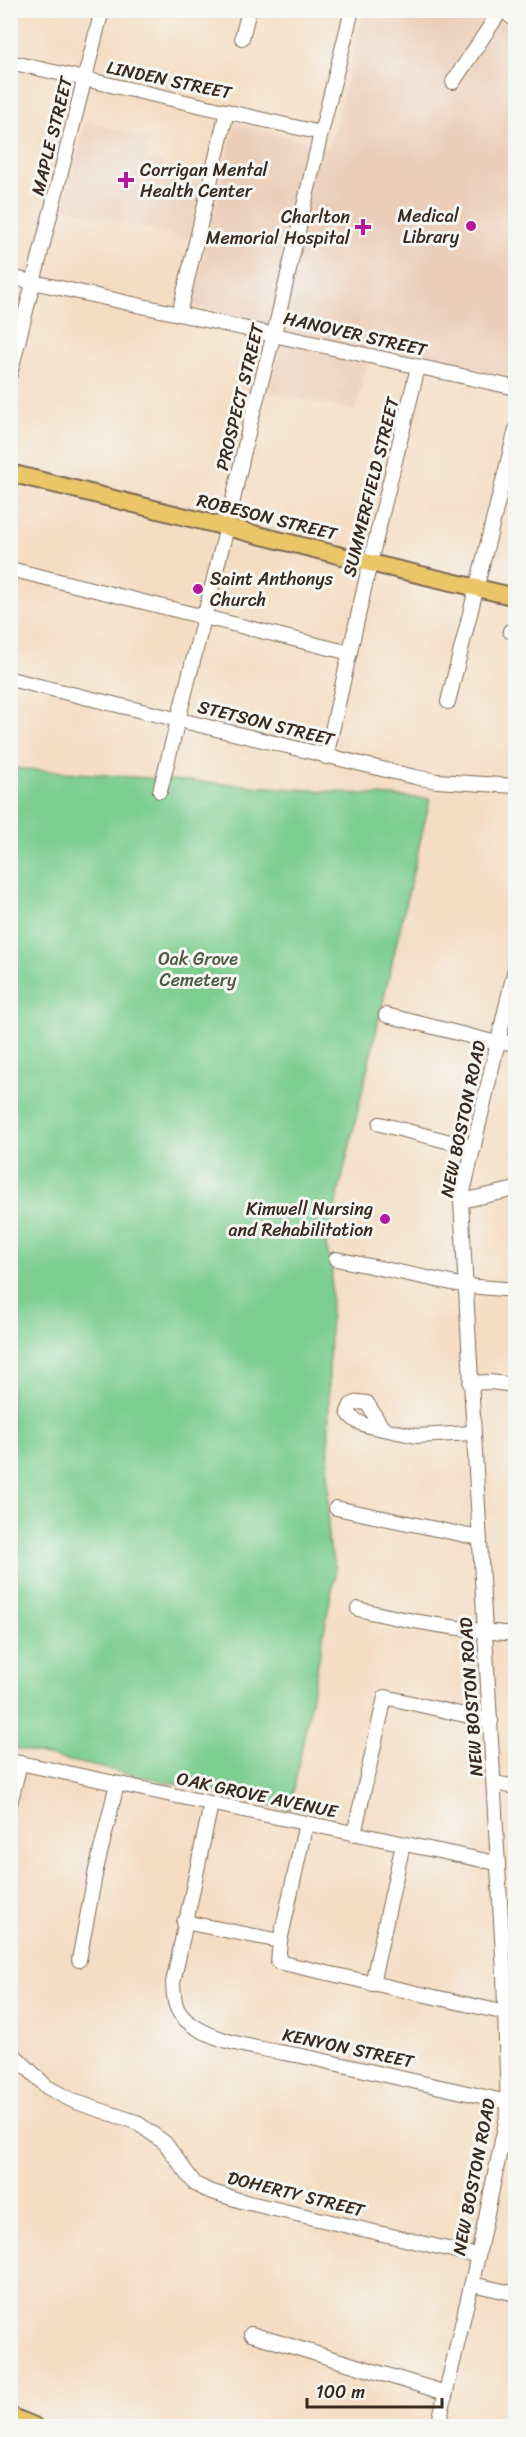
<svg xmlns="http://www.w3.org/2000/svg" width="526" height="2437" font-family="Sriracha,sans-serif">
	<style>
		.built { fill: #ebcdb8 }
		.green { fill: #7ccd8f; stroke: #5c7c56; stroke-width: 1.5 }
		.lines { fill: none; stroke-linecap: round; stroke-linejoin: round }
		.minor-casing { stroke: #7c6957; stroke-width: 16 }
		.major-casing { stroke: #7c6957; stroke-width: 20 }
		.minor { stroke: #fff; stroke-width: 14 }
		.major { stroke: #eac669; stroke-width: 16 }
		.poi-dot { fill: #b5179e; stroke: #f6f6f2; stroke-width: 2 }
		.labels { text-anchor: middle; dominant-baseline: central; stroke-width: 6; stroke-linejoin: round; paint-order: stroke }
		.street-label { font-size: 18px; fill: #3b2a1e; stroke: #f6f6f2 }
		.poi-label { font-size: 18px; fill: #3b2a1e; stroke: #f6f6f2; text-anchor: end }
		.park-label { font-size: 18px; fill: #4e5b40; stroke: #f6f6f2 }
	</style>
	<rect width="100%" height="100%" fill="#f6f6f2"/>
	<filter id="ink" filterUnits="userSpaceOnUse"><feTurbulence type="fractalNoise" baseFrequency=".0167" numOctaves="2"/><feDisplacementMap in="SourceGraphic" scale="12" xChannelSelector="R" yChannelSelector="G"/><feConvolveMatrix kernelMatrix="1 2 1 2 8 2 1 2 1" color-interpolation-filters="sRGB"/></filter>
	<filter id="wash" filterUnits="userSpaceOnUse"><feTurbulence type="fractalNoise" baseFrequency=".008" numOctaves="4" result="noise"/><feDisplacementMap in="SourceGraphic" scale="24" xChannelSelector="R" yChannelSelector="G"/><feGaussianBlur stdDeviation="1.35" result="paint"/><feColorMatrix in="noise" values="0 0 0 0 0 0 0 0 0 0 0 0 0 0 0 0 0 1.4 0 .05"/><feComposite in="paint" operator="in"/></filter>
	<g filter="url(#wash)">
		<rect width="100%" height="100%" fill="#f4ddc2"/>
		<g class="built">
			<path d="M 364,11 L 491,11 L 515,33 L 515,378 L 371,348 L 355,411 L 269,392 L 285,328 L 191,306 L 235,123 L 329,148 Z"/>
			<path d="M 85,122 L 151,138 L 146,158 L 164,163 L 162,175 L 201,185 L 188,239 L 64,207 Z"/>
		</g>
		<path class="green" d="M 11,768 L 430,799 L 326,1247 L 332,1266 L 329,1365 L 328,1542 L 336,1569 L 290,1809 L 11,1748 Z"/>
	</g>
	<g filter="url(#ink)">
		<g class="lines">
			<g class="minor-casing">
				<g id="minor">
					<path d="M 503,10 L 516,21"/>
					<path d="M 242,38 L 249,10"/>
					<path d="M 10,62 L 321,133"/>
					<path d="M 453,82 L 501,10"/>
					<path d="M 10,277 L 516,388"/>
					<path d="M 179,314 L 227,111"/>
					<path d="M 10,374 L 102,10"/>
					<path d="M 10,569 L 350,653"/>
					<path d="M 510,631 L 516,631"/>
					<path d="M 10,679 L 415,777 L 437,781 L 516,786"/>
					<path d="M 448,702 L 516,429"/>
					<path d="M 326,757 L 370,563 L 418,367"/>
					<path d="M 160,791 L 227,527 L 250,424 L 274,334 L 321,133 L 352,10"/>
					<path d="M 386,1015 L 497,1043 L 516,1042"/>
					<path d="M 380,1124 L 474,1148"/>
					<path d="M 461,1201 L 516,1189"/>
					<path d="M 336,1259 L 466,1286 L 516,1290"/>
					<path d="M 470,1383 L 489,1382 L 516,1385"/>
					<path d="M 358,1402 L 367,1403 L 383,1429 C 369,1426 356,1425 348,1412 L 351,1405 Z"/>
					<path d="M 383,1429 L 416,1436 L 473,1433"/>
					<path d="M 336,1508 L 479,1538"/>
					<path d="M 358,1609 C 410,1622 463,1630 516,1634"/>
					<path d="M 10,1761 L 496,1863"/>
					<path d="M 494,1783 L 516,1787"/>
					<path d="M 10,1804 L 20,1763"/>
					<path d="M 211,1804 L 173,1983 C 174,1998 174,2010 186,2020 C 216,2046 274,2050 312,2058 C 377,2073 443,2088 508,2102"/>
					<path d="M 306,1823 L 280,1941 L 278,1962 L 506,2013"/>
					<path d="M 354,1834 L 385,1697 L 491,1721"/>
					<path d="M 184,1922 L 280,1941"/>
					<path d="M 79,1960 L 96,1870 L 117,1784"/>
					<path d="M 372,1984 L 403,1844"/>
					<path d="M 10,2051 L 47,2087 L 73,2101 L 136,2122 L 165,2143 L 195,2184 L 209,2191 L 245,2202 L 478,2256"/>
					<path d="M 472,2284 L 516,2294"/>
					<path d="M 251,2334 L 446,2393"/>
					<path d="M 438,2426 L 478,2256 L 508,2112 L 504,1974 L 461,1201 L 516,964"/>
				</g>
			</g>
			<g class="major-casing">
				<g id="major">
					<path d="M 10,473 L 370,563 L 516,597"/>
					<path d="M 10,2416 L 34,2426"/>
				</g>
			</g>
			<use href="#minor" class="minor"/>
			<use href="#major" class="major"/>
		</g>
	</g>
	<g class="poi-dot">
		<path d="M123 171h6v6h6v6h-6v6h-6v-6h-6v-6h6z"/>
		<circle cx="471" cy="226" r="6"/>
		<path d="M360 218h6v6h6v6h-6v6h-6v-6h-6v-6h6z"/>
		<circle cx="198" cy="589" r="6"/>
		<circle cx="385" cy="1219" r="6"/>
	</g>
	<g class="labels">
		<g class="street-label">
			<text transform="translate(169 80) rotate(12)">LINDEN STREET</text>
			<text transform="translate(52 136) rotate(-76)">MAPLE STREET</text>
			<text transform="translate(355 334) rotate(13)">HANOVER STREET</text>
			<text transform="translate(240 397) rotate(-76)">PROSPECT STREET</text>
			<text transform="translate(371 487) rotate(-76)">SUMMERFIELD STREET</text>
			<text transform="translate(267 517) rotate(14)">ROBESON STREET</text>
			<text transform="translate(266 723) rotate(14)">STETSON STREET</text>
			<text transform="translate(463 1119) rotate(-78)">NEW BOSTON ROAD</text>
			<text transform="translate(471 1697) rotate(-94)">NEW BOSTON ROAD</text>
			<text transform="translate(257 1795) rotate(12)">OAK GROVE AVENUE</text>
			<text transform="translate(348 2048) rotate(12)">KENYON STREET</text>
			<text transform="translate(474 2177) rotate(-79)">NEW BOSTON ROAD</text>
			<text transform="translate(296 2194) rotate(14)">DOHERTY STREET</text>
		</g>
		<g class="poi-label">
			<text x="140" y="170" text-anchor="start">Corrigan Mental<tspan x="140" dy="21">Health Center</tspan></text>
			<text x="459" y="216">Medical<tspan x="459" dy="21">Library</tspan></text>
			<text x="350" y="217">Charlton<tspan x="350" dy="21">Memorial Hospital</tspan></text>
			<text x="210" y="579" text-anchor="start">Saint Anthonys<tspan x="210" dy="21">Church</tspan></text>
			<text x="373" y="1209">Kimwell Nursing<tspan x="373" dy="21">and Rehabilitation</tspan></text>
		</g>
		<g class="park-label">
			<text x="198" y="959">Oak Grove<tspan x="198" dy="21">Cemetery</tspan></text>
		</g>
	</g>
	<rect width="526" height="2437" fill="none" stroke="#f6f6f2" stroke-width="36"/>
	<path d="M307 2398v9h135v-9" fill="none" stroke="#3b2a1e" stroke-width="3"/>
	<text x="316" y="2398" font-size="18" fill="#3b2a1e" stroke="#f6f6f2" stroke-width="4.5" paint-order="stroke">100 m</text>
</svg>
